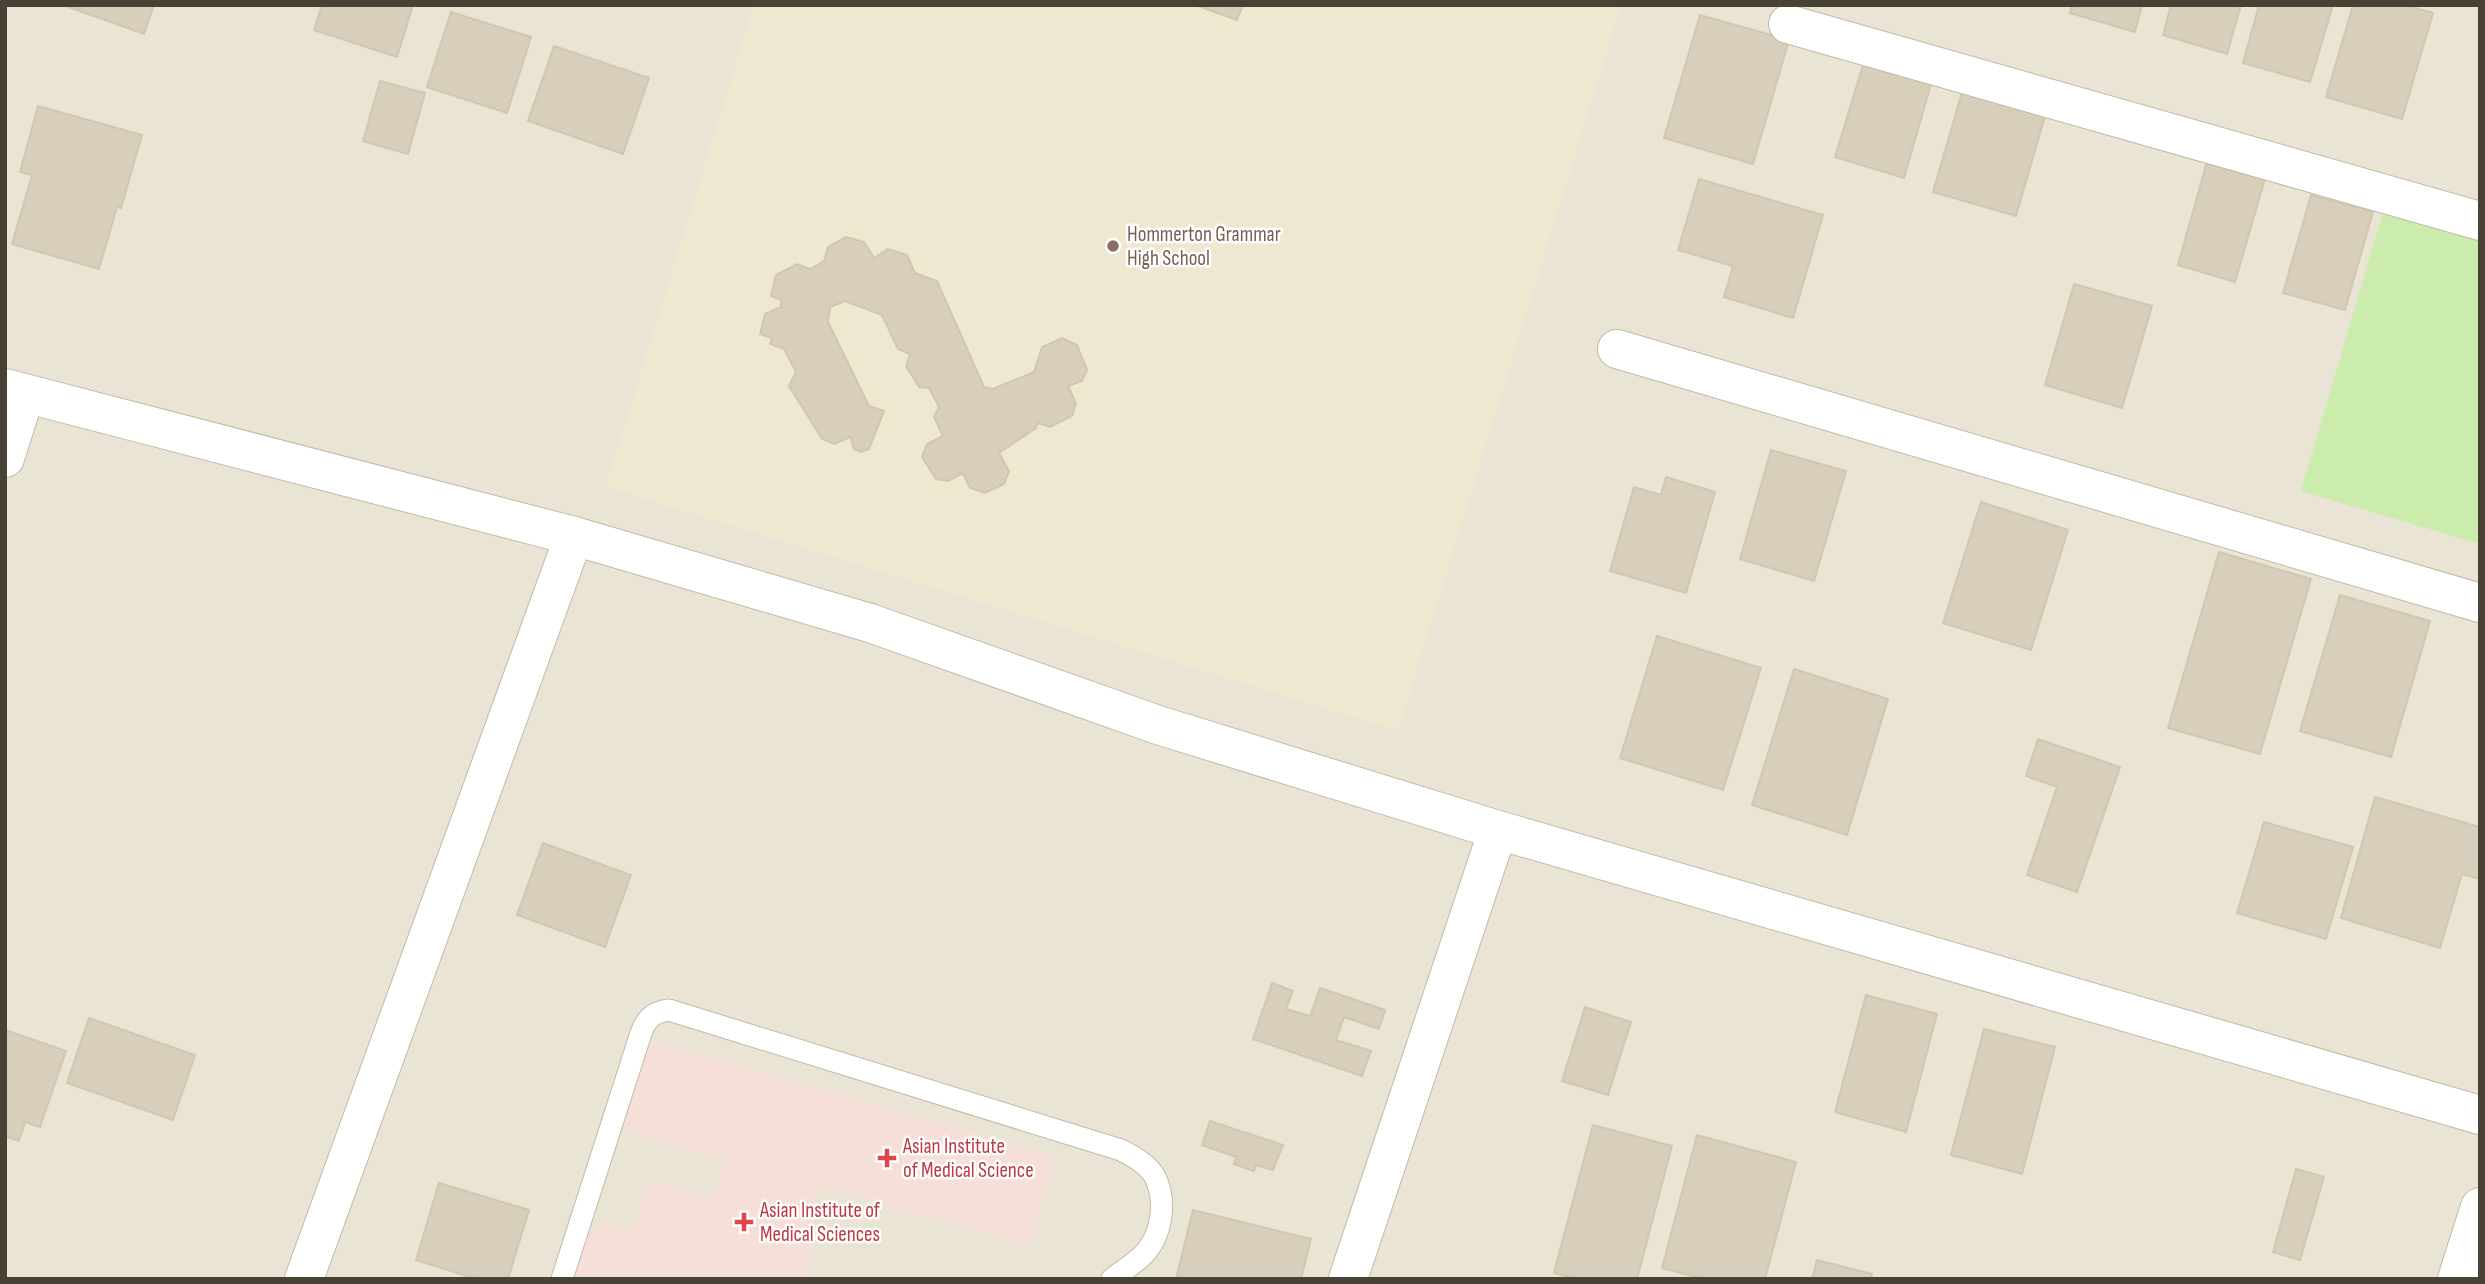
<svg xmlns="http://www.w3.org/2000/svg" width="2485" height="1284" font-family="'Sofia Sans Condensed',sans-serif">
	<style>
		.residential { fill: #e9e4d4 }
		.education { fill: #efe8d0 }
		.medical { fill: #f6dfd9 }
		.green { fill: #cbecac }
		.building { fill: #d7cebb; stroke: #d2c7ae; stroke-width: 2 }
		.lines { fill: none; stroke-linecap: round; stroke-linejoin: round }
		.lane-casing { stroke: #c1baa8; stroke-width: 23 }
		.street-casing { stroke: #c1baa8; stroke-width: 40 }
		.lane { stroke: #fff; stroke-width: 21 }
		.street { stroke: #fff; stroke-width: 38 }
		.education-dot { fill: #8d6e63; stroke: #fff; stroke-width: 2.5 }
		.health-dot { fill: #e0444e; stroke: #fff; stroke-width: 2.5 }
		.labels { text-anchor: middle; dominant-baseline: central; stroke-width: 5; stroke-linejoin: round; paint-order: stroke }
		.education-label { font-size: 21px; fill: #785e54; stroke: #fff; text-anchor: start }
		.health-label { font-size: 21px; fill: #be3a42; stroke: #fff; text-anchor: start }
	</style>
	<rect width="100%" height="100%" fill="#f5f1e7"/>
	<rect class="residential" x="5" y="5" width="2475" height="1274"/>
	<path class="education" d="M 754,5 L 1621,5 L 1398,731 L 606,487 Z"/>
	<path class="medical" d="M 647,1040 L 1055,1156 L 1030,1246 L 818,1186 L 811,1256 L 804,1279 L 570,1279 L 583,1240 L 604,1224 L 633,1232 L 651,1179 L 713,1199 L 727,1161 L 621,1130 Z"/>
	<path class="green" d="M 2385,205 L 2480,233 L 2480,544 L 2301,491 Z"/>
	<g class="building">
		<path d="M 63,5 L 154,5 L 144,34 Z"/>
		<path d="M 322,5 L 413,5 L 397,57 L 314,30 Z"/>
		<path d="M 1195,5 L 1243,5 L 1237,20 Z"/>
		<path d="M 2072,5 L 2142,5 L 2135,32 L 2070,13 Z"/>
		<path d="M 2171,5 L 2241,5 L 2227,54 L 2163,35 Z"/>
		<path d="M 2259,5 L 2333,5 L 2310,82 L 2243,63 Z"/>
		<path d="M 2353,5 L 2405,5 L 2433,13 L 2402,119 L 2326,97 Z"/>
		<path d="M 451,12 L 531,37 L 507,113 L 427,87 Z"/>
		<path d="M 1700,15 L 1789,40 L 1753,164 L 1664,138 Z"/>
		<path d="M 554,46 L 649,78 L 623,154 L 528,121 Z"/>
		<path d="M 1863,65 L 1931,84 L 1904,178 L 1835,157 Z"/>
		<path d="M 380,81 L 425,93 L 408,154 L 363,141 Z"/>
		<path d="M 1965,82 L 2048,106 L 2016,216 L 1933,192 Z"/>
		<path d="M 38,106 L 142,135 L 121,208 L 117,207 L 99,269 L 12,244 L 32,175 L 20,172 Z"/>
		<path d="M 2208,158 L 2266,175 L 2235,282 L 2178,265 Z"/>
		<path d="M 1699,179 L 1823,215 L 1793,318 L 1724,297 L 1733,266 L 1678,250 Z"/>
		<path d="M 2311,195 L 2373,212 L 2345,310 L 2283,293 Z"/>
		<path d="M 846,237 L 864,242 L 874,258 L 888,249 L 907,255 L 915,273 L 937,281 L 984,387 L 993,389 L 1034,372 L 1042,347 L 1062,338 L 1077,345 L 1087,370 L 1082,381 L 1068,386 L 1076,403 L 1072,416 L 1050,427 L 1038,423 L 1036,428 L 999,453 L 1009,471 L 1004,484 L 985,493 L 970,488 L 963,473 L 948,481 L 936,479 L 922,457 L 927,444 L 943,436 L 934,417 L 939,407 L 929,388 L 919,387 L 906,366 L 910,354 L 898,349 L 882,315 L 845,301 L 830,307 L 828,322 L 869,406 L 884,411 L 869,449 L 861,452 L 854,449 L 850,437 L 834,444 L 822,439 L 789,386 L 796,372 L 784,349 L 770,344 L 772,338 L 760,334 L 765,314 L 781,307 L 781,300 L 771,296 L 776,275 L 797,264 L 810,269 L 824,261 L 828,247 Z"/>
		<path d="M 2074,284 L 2152,306 L 2122,408 L 2045,385 Z"/>
		<path d="M 1771,450 L 1846,471 L 1814,581 L 1740,559 Z"/>
		<path d="M 1666,477 L 1715,492 L 1686,593 L 1610,571 L 1634,487 L 1661,495 Z"/>
		<path d="M 1981,502 L 2068,530 L 2031,650 L 1943,623 Z"/>
		<path d="M 2219,552 L 2311,579 L 2260,754 L 2168,728 Z"/>
		<path d="M 2340,595 L 2430,621 L 2391,757 L 2300,731 Z"/>
		<path d="M 1657,636 L 1761,668 L 1723,790 L 1620,758 Z"/>
		<path d="M 1794,669 L 1888,699 L 1847,835 L 1752,805 Z"/>
		<path d="M 2038,739 L 2120,767 L 2077,892 L 2027,875 L 2057,787 L 2026,776 Z"/>
		<path d="M 2375,797 L 2480,827 L 2480,879 L 2462,874 L 2440,948 L 2341,918 Z"/>
		<path d="M 2264,822 L 2353,847 L 2326,939 L 2237,913 Z"/>
		<path d="M 543,843 L 631,875 L 605,947 L 517,915 Z"/>
		<path d="M 1272,983 L 1293,991 L 1286,1009 L 1310,1016 L 1320,988 L 1385,1010 L 1379,1029 L 1344,1017 L 1336,1040 L 1371,1051 L 1362,1076 L 1253,1039 Z"/>
		<path d="M 1866,995 L 1937,1014 L 1906,1132 L 1835,1112 Z"/>
		<path d="M 1585,1007 L 1631,1022 L 1608,1095 L 1562,1081 Z"/>
		<path d="M 89,1018 L 195,1055 L 173,1120 L 67,1083 Z"/>
		<path d="M 1984,1029 L 2055,1047 L 2022,1174 L 1951,1155 Z"/>
		<path d="M 5,1030 L 66,1051 L 40,1127 L 25,1122 L 19,1141 L 5,1136 Z"/>
		<path d="M 1210,1121 L 1283,1145 L 1273,1170 L 1256,1165 L 1254,1171 L 1234,1164 L 1236,1157 L 1202,1145 Z"/>
		<path d="M 1593,1125 L 1672,1146 L 1637,1279 L 1577,1279 L 1554,1273 Z"/>
		<path d="M 1697,1135 L 1796,1162 L 1765,1279 L 1704,1279 L 1662,1268 Z"/>
		<path d="M 2296,1169 L 2324,1177 L 2300,1260 L 2273,1252 Z"/>
		<path d="M 439,1183 L 529,1210 L 508,1279 L 476,1279 L 416,1260 Z"/>
		<path d="M 1193,1210 L 1311,1239 L 1301,1279 L 1176,1279 Z"/>
		<path d="M 1817,1260 L 1872,1274 L 1871,1279 L 1812,1279 Z"/>
	</g>
	<g class="lines">
		<g class="lane-casing">
			<path id="lane" d="M 562,1279 L 641,1033 C 646,1019 653,1012 669,1010 L 1121,1150 C 1134,1157 1148,1164 1155,1177 C 1167,1201 1162,1236 1143,1255 C 1134,1264 1122,1271 1112,1279"/>
		</g>
		<g class="street-casing">
			<g id="street">
				<path d="M 1788,24 L 2480,221"/>
				<path d="M 1617,349 L 2480,603"/>
				<path d="M 5,388 L 574,536 L 870,623 L 1158,725 L 1498,830 L 2480,1115"/>
				<path d="M 5,458 L 25,395"/>
				<path d="M 304,1279 L 574,536"/>
				<path d="M 1348,1279 L 1498,830"/>
				<path d="M 2457,1279 L 2480,1207"/>
			</g>
		</g>
		<use href="#lane" class="lane"/>
		<use href="#street" class="street"/>
	</g>
	<circle class="education-dot" cx="1113" cy="246" r="7"/>
	<g class="health-dot">
		<path d="M883.5 1147.5h7v7h7v7h-7v7h-7v-7h-7v-7h7z"/>
		<path d="M740.5 1211.5h7v7h7v7h-7v7h-7v-7h-7v-7h7z"/>
	</g>
	<g class="labels">
		<g class="education-label">
			<text x="1127" y="234">Hommerton Grammar<tspan x="1127" dy="24">High School</tspan></text>
		</g>
		<g class="health-label">
			<text x="903" y="1146">Asian Institute<tspan x="903" dy="24">of Medical Science</tspan></text>
			<text x="760" y="1210">Asian Institute of<tspan x="760" dy="24">Medical Sciences</tspan></text>
		</g>
	</g>
	<rect width="2485" height="1284" fill="none" stroke="#484235" stroke-width="14"/>
</svg>
